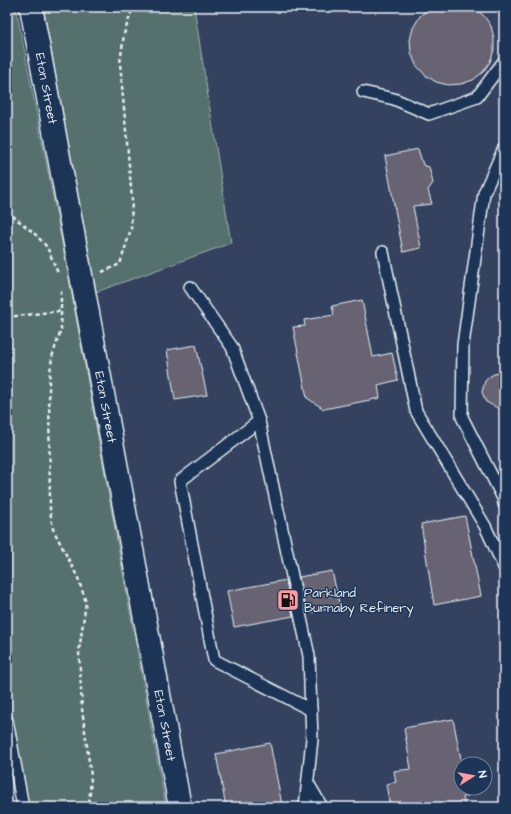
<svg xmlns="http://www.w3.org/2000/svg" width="511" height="814" font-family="'Architects Daughter',sans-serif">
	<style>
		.built { fill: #34435f; fill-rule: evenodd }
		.green { fill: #57706d; stroke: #a0b0b2 }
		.building { fill: #686473; stroke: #e8f1f8 }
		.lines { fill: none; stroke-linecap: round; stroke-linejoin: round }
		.lane-casing { stroke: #e8f1f8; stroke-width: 14 }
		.street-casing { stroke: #e8f1f8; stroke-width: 25 }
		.path { stroke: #e8f1f8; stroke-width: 2.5; stroke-dasharray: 4 3; stroke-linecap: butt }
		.lane { stroke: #1d3557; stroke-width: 11 }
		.street { stroke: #1d3557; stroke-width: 22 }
		.labels { text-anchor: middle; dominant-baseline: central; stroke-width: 3; stroke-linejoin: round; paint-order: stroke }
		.street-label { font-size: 13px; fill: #e8f1f8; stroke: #1d3557 }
		.poi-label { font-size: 13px; fill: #e8f1f8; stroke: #1d3557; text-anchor: start }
	</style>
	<rect width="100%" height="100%" fill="#1d3557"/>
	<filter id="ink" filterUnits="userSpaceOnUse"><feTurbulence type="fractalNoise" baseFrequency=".025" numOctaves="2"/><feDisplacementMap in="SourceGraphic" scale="8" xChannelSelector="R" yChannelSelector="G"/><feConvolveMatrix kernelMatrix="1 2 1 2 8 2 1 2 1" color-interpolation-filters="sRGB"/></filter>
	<g filter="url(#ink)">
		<path class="built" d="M 194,7 L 504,7 L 504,807 L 194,807 L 186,769 L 96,292 L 231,243 ZM 461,764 L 485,764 L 485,788 L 461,788 Z"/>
		<g class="green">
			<path d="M 7,7 L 16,7 L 69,279 L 166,807 L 23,807 L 7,720 Z"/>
			<path d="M 43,7 L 194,7 L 231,243 L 96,292 Z"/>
		</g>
		<g class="building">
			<path d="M 430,7 L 474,7 L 484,16 L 491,26 L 494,38 L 494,50 L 490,62 L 483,72 L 473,80 L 461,84 L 448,85 L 436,82 L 425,75 L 416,65 L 411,53 L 410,40 L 413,28 L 420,16 Z"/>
			<path d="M 418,149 L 423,165 L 429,167 L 433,183 L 428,190 L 432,204 L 413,206 L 421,248 L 403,252 L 385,156 Z"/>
			<path d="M 362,300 L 373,357 L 392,353 L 398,380 L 378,385 L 380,398 L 324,409 L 307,398 L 293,327 L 305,326 L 304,320 L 334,315 L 332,306 Z"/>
			<path d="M 196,345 L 207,395 L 175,400 L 167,350 Z"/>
			<path d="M 504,372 L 504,411 L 486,402 L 482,392 L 485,381 L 489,377 L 494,374 Z"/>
			<path d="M 465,516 L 481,596 L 434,605 L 421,524 Z"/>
			<path d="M 332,571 L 340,607 L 307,613 L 299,577 Z"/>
			<path d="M 286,580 L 293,616 L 234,627 L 227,591 Z"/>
			<path d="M 453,719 L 462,764 L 461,788 L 466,788 L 468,796 L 463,797 L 465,807 L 390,807 L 386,784 L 396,782 L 394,771 L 411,769 L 404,728 Z"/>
			<path d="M 270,743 L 282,805 L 272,807 L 226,807 L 216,754 Z"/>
		</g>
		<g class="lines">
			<g class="lane-casing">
				<g id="lane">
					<path d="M 363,92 L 394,99 L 429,114 L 477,97 L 504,61"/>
					<path d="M 504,148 L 484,193 L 463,345 L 462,417 L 503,498 L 504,504"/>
					<path d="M 383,252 L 416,411 L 485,526 L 504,567"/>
					<path d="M 190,287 L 232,347 L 259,421 L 309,656 L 312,739 L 305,807"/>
					<path d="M 259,421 L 180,481 L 214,660 L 311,710"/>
					<path d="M 7,720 L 23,807"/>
					<path d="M 308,783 L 322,807"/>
				</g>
			</g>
			<g class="street-casing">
				<g id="street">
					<path id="s1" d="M 31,7 L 180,807"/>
				</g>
			</g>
			<g class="path">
				<path d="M 7,211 L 36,235 L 47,247 L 58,273"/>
				<path d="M 102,272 L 120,264 L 131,229 L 132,199 L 120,63 L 124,34 L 133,7"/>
				<path d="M 61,291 L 61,330 L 52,357 L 49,380 L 50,510 L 53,529 L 78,578 L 86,602 L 79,651 L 82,709 L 91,776 L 89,807"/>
				<path d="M 7,317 L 60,311"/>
			</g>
			<use href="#lane" class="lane"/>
			<use href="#street" class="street"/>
		</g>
	</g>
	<defs>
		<g id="fuel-square" transform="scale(1.15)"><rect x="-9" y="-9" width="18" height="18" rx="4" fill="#ff9aa2" stroke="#1d3557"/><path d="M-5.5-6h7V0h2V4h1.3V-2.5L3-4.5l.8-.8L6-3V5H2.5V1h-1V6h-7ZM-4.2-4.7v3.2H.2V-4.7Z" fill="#111"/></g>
	</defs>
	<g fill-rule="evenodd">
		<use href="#fuel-square" x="288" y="600"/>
	</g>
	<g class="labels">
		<g class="street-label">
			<text stroke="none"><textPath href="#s1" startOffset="83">Eton Street</textPath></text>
			<text stroke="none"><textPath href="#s1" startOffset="407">Eton Street</textPath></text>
			<text stroke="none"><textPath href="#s1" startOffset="731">Eton Street</textPath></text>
		</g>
		<g class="poi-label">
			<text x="304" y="593">Parkland<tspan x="304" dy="15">Burnaby Refinery</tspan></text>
		</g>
	</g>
	<rect width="511" height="814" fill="none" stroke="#1d3557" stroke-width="24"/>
	<rect x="12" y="12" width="487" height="790" fill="none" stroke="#e8f1f8" stroke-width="1.5" filter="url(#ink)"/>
	<g transform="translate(473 776) rotate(79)"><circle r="19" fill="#1d3557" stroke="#6e8097"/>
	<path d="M0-3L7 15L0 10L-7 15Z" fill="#ff9aa2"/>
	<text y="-6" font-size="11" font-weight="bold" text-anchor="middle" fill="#e8f1f8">N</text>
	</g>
</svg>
